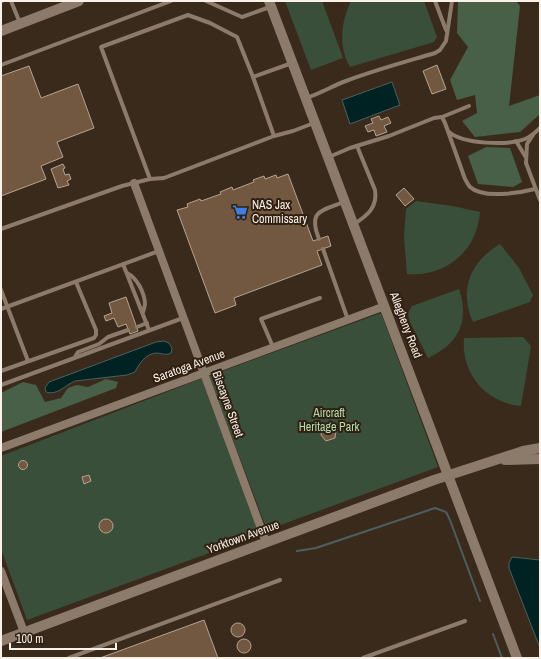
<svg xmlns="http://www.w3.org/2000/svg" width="541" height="659" font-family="'Archivo Narrow',sans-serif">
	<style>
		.green { fill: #3a4f3a }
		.forest { fill: #486047 }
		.water { fill: #002223; stroke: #4b605e }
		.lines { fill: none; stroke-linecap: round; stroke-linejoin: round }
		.stream { stroke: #4b605e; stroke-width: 2 }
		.building { fill: #725841; stroke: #b6a392 }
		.service { stroke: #8c7a6a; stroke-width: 4 }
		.minor { stroke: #8c7a6a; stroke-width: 8 }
		.tertiary { stroke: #8c7a6a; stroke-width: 10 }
		.secondary { stroke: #8c7a6a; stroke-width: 10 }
		.labels { text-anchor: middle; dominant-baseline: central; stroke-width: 4; stroke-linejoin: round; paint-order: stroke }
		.poi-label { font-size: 12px; fill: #fbf1e8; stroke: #2f2012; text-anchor: start }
		.street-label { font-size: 12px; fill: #fbf1e8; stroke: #2f2012 }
		.park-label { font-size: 12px; fill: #b1deaf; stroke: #2f2012 }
	</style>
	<rect width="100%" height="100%" fill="#392a1c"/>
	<g class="green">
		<path d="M 285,1 L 322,1 L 343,58 L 311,70 Z"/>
		<path d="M 351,1 L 424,1 L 437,37 L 434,42 L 350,67 C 338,46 341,22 351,1 Z"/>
		<path d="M 416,201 L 452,206 L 480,212 C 477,252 445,277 407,274 L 404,237 L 406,209 Z"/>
		<path d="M 500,244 L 519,268 L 533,295 L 530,302 L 473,322 C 458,290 471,261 500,244 Z"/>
		<path d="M 459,289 C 470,322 458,344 428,358 L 410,322 L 408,313 L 412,306 Z"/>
		<path d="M 381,313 L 438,467 L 267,530 L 209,376 Z"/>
		<path d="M 523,337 L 531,346 L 521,406 C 485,403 461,373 464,338 Z"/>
		<path d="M 203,378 L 261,534 L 27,620 L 1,549 L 1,456 Z"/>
	</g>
	<g class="forest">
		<path d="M 458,1 L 516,1 L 520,6 L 509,106 L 540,95 L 540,114 L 520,132 L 475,137 L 462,121 L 477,113 L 475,95 L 457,100 L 450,80 L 468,47 L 457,33 Z"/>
		<path d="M 486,147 L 510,148 L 522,182 L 513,187 L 478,184 L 468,156 Z"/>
		<path d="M 106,379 L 118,382 L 116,388 L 1,432 L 1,393 L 23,382 L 36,385 L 45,402 L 61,398 L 68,388 L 77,385 L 88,387 Z"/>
	</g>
	<g class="water">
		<path d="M 392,82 L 400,105 L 350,124 L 342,100 Z"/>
		<path d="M 164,341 L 169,343 L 172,348 L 171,353 C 165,356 162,353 156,353 C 145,354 139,364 135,372 L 127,375 L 75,381 C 65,385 57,396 46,392 L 45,388 L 49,382 L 156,342 Z"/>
		<path d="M 512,557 L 540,560 L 540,648 L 509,568 L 509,563 Z"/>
	</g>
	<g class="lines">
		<g class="stream">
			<path d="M 297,551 L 316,548 L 435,508 L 446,512 L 450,520 L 480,601"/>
			<path d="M 493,634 L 502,658"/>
		</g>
	</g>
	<g class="building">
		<path d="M 437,65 L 446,89 L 432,94 L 423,71 Z"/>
		<path d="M 29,66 L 41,98 L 78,84 L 94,128 L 57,142 L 63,157 L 41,166 L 46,179 L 1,196 L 1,76 Z"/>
		<path d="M 379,116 L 381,120 L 388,117 L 391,123 L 384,126 L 387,132 L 376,136 L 374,130 L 368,132 L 365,126 L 373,123 L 371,119 Z"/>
		<path d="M 63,164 L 65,168 L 63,169 L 65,175 L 69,174 L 71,179 L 67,181 L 69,185 L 58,188 L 51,169 Z"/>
		<path d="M 288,174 L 313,241 L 328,236 L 331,246 L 317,251 L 322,265 L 234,298 L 236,305 L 215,313 L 177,210 L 188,207 L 187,204 L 200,199 L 201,201 L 221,194 L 220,192 L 232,187 L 233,190 L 254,182 L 253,180 L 264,176 L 265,179 L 276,175 L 277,178 Z"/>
		<path d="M 404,188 L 414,199 L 405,206 L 396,195 Z"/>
		<path d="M 126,297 L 138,331 L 130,334 L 126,324 L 118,327 L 114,318 L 106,321 L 104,316 L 112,313 L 109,303 Z"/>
		<path d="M 330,424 L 336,430 L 335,438 L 326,441 L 321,435 L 322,427 Z"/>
		<circle cx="23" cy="465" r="4.5"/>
		<path d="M 89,475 L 91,481 L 84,484 L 82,477 Z"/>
		<circle cx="106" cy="526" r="7"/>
		<path d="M 204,620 L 218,658 L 100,658 Z"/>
		<circle cx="238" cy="630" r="7"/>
		<circle cx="244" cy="646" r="7"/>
	</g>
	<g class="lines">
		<g class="service">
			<path d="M 1,1 L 2,1"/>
			<path d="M 11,1 L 20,23"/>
			<path d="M 206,1 L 242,17 L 270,7"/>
			<path d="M 435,1 L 446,30"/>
			<path d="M 1,65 L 171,1"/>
			<path d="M 306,98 C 320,94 332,86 346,81 C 375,70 405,62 435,53 L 440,50 L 446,41 L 452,1"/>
			<path d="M 442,117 L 445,123 L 465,179 C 467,182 468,185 470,187 C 483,199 519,193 535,189"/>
			<path d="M 449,132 C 463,144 507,146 525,139 C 531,137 535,133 540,128"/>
			<path d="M 533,135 L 527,144 L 526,163 L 540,200"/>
			<path d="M 274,136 L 253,77 L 292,63"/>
			<path d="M 516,141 L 525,156"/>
			<path d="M 329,157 L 350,148 L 389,136 L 434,118 L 442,117 L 469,106"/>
			<path d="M 150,179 L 101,47 L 188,15 L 210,23 L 237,37 L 253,77"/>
			<path d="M 354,224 C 367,216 378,207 375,190 L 357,146"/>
			<path d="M 1,229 L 122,186 L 150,179 L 164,178 L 274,136 L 293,131 L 314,123"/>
			<path d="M 319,239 C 308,211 320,211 344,202"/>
			<path d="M 323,249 L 348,320"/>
			<path d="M 123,264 L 149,330"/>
			<path d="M 127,273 C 137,278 144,292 145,303 C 145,306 144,309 143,312"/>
			<path d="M 1,290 L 28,361"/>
			<path d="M 1,309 L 159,251"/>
			<path d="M 137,327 L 147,323"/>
			<path d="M 273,347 L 261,319 L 320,298"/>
			<path d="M 75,357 L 78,352 L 99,344 L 108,337 L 128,330"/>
			<path d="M 1,371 L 94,338 L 96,335 L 96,330 L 76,282"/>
			<path d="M 1,385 L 183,318"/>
			<path d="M 69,658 L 280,580"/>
			<path d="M 363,658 L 465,621"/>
		</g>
		<g class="minor">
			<path d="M 134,183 L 266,542"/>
			<path d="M 1,448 L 385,306"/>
			<path d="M 1,571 L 24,632"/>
		</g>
		<path class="tertiary" d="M 269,1 L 517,658"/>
		<g class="secondary">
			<path d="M 1,31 L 79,1"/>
			<path d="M 505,460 L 540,459"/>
			<path d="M 1,641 L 434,480 L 523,451 L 540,448"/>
		</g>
	</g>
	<defs>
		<g id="supermarket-bare" transform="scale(1.2)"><path d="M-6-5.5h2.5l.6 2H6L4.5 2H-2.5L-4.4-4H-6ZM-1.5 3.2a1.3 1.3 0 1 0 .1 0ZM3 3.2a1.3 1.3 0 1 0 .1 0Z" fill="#3f7fe0" stroke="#2f2012" stroke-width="2.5" paint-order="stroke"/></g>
	</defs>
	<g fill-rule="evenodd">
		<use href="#supermarket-bare" x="240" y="212"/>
	</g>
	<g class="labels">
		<g class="poi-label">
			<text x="252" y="205">NAS Jax<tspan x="252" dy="14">Commissary</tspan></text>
		</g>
		<g class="street-label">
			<text transform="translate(406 325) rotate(69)">Allegheny Road</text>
			<text transform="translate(189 366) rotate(-20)">Saratoga Avenue</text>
			<text transform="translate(228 404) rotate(70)">Biscayne Street</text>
			<text transform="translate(243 537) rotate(-20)">Yorktown Avenue</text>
		</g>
		<g class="park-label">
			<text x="329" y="413">Aircraft<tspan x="329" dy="14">Heritage Park</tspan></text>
		</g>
	</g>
	<rect width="541" height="659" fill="none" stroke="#fbf1e8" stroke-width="4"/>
	<path d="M10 643v6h106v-6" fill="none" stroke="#fbf1e8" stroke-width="2"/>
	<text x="16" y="643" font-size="12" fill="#fbf1e8" stroke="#2f2012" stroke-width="3" paint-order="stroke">100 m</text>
</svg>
